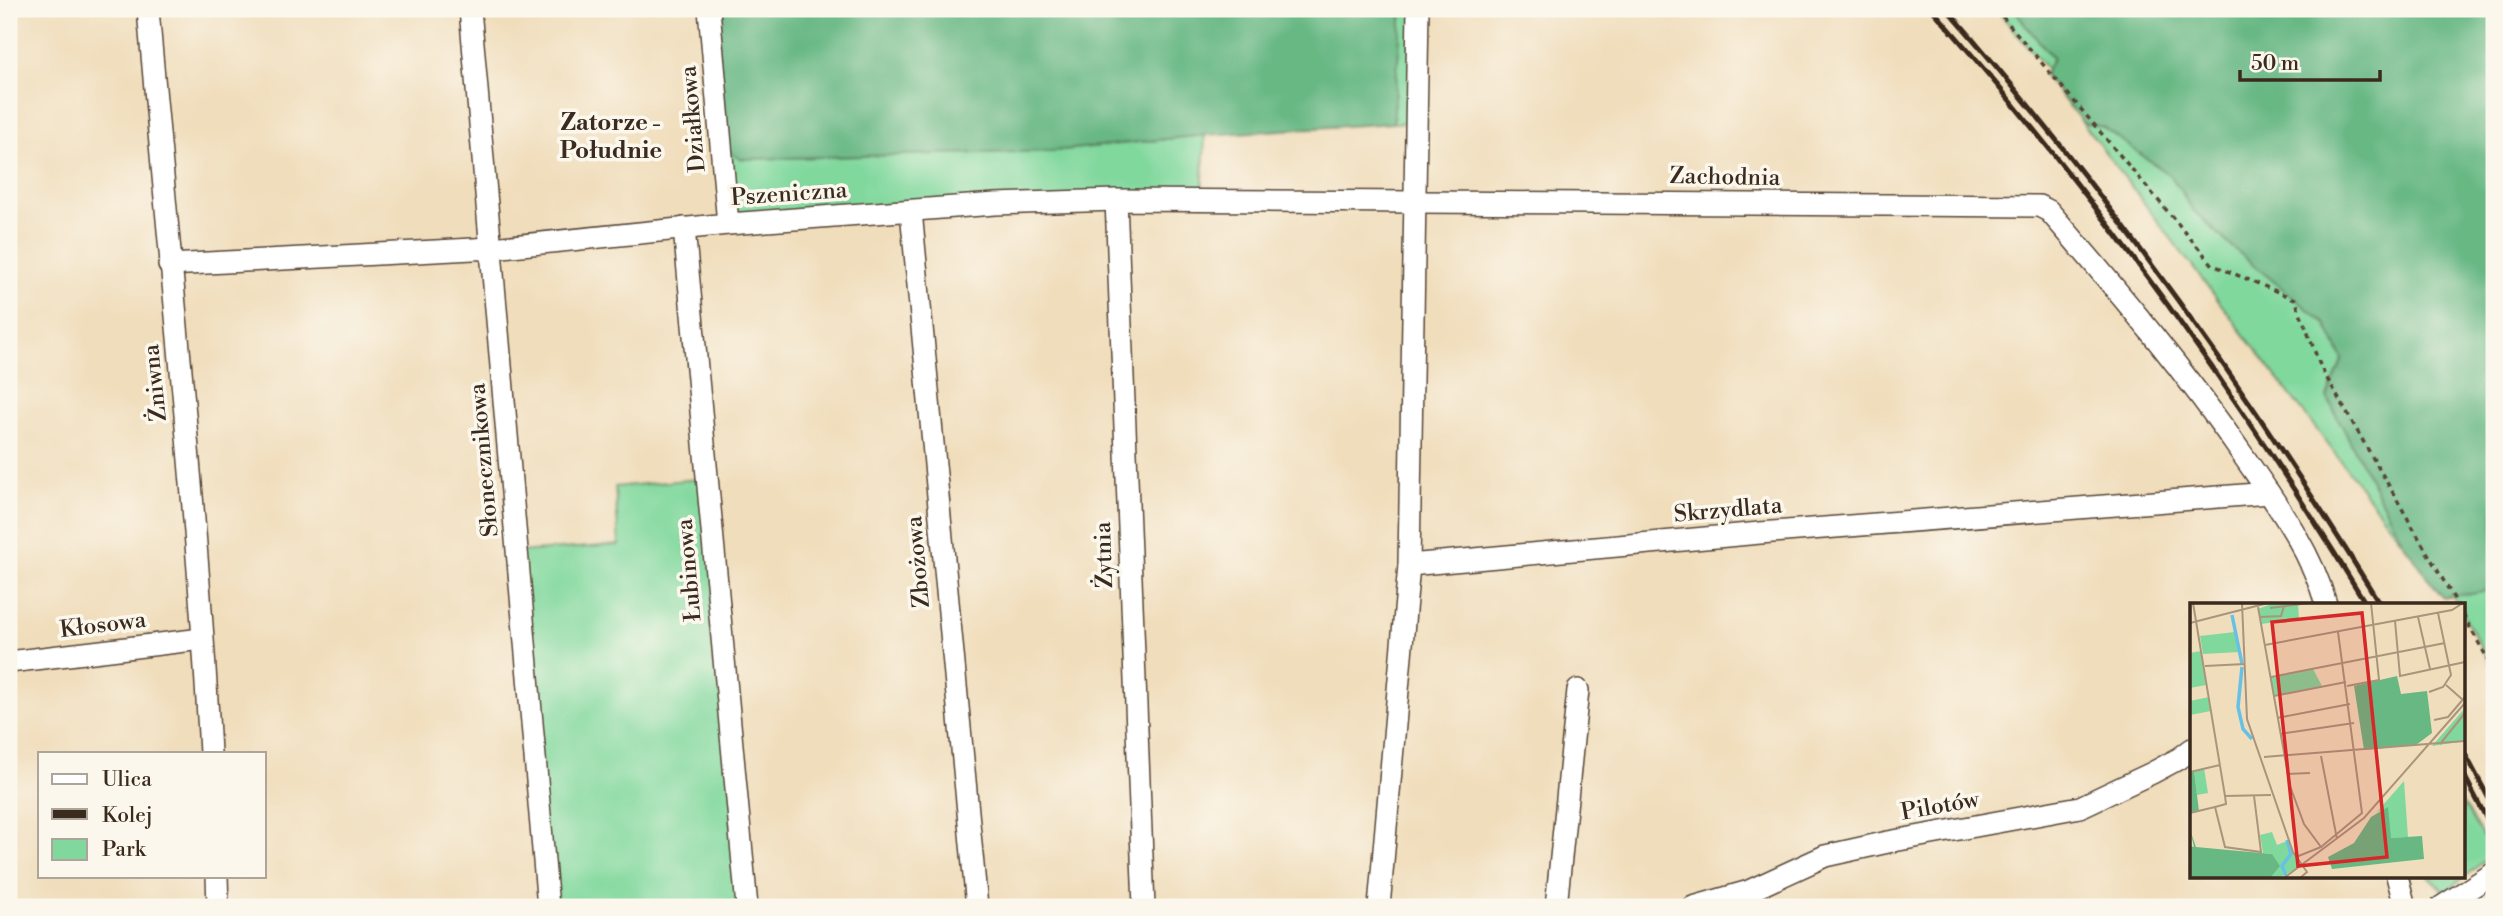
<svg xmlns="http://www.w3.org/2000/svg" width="2503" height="916" font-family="'Libre Bodoni',serif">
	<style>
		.green { fill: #80d89d; stroke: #5e815e; stroke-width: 2 }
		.forest { fill: #68b884; stroke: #527151; stroke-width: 2 }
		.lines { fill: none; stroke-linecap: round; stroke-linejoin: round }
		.minor-casing { stroke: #564536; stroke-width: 24 }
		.path { stroke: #564536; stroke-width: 3.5; stroke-dasharray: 5 5; stroke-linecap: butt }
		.minor { stroke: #fff; stroke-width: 21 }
		.rail { stroke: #3b2a1e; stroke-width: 5 }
		.labels { text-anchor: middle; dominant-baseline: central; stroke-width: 7; stroke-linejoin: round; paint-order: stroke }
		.street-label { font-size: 23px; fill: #3b2a1e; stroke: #fbf7ec }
		.neighbourhood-label { font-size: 24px; font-weight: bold; fill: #3b2a1e; stroke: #fbf7ec }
		.inset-river { fill: none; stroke: #67c1e5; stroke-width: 3.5 }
		.inset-road { fill: none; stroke: #a8957c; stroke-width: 2 }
		.view { fill: #d62828; fill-opacity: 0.15; stroke: #d62828; stroke-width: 3.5 }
		.inset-edge { fill: none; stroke: #3b2a1e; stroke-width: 3.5 }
	</style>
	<rect width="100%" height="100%" fill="#fbf7ec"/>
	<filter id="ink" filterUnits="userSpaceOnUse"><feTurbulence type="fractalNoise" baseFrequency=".0143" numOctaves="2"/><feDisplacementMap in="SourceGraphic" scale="14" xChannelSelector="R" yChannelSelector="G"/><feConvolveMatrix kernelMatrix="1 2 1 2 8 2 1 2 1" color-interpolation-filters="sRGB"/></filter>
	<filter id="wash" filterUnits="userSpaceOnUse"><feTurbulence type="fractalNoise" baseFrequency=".00686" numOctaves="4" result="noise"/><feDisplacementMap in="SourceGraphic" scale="28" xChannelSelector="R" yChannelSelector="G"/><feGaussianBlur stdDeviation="1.57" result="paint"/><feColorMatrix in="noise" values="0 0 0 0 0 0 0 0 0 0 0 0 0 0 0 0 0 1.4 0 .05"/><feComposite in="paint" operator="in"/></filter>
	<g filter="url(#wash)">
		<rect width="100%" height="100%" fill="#f0ddbb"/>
		<g class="green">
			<path d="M 1402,9 L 1418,9 L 1415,122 L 1393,123 Z"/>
			<path d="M 1996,9 L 2015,9 L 2025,25 L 2053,58 L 2047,69 Z"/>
			<path d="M 2083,123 L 2103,127 L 2171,176 L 2193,210 L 2232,247 L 2326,324 L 2343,359 L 2327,397 L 2404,544 Z"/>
			<path d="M 1205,135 L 1202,199 L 728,224 L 722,147 L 740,159 L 1053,151 Z"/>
			<path d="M 707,478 L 747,907 L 548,907 L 518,552 L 619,545 L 615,487 Z"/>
			<path d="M 2494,589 L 2494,670 L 2463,615 L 2463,604 L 2457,604 L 2452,596 Z"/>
			<path d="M 2463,804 L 2493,854 L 2445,892 L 2428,876 L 2463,876 Z"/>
		</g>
		<g class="forest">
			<path d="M 709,9 L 1402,9 L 1393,123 L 1205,135 L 1053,151 L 740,159 L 722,147 Z"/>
			<path d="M 2015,9 L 2494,9 L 2494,589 L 2443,598 L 2404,544 L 2327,397 L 2343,359 L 2326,324 L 2232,247 L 2193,210 L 2171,176 L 2103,127 L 2083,123 L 2044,75 L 2053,57 L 2025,25 Z"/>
		</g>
	</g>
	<g filter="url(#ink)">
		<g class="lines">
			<g class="minor-casing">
				<g id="minor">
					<path d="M 148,9 C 169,257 197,505 210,753"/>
					<path d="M 470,9 L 548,907"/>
					<path d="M 709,9 L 728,224"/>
					<path d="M 1116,200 L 1144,907"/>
					<path d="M 911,211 L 977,907"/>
					<path d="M 684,228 L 747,907"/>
					<path d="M 169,265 L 492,248 L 728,224 L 995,204 L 1116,200 L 2039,206 L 2049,211 C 2119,292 2186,372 2247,461 C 2278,506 2311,551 2326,604"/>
					<path d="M 1409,565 L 1760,533 L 2269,493"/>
					<path d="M 9,662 L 202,639"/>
					<path d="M 217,876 L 218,907"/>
					<path d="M 2397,876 L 2405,907"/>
					<path d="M 1379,907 L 1409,565 L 1418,9"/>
					<path d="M 1556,907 L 1578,690"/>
					<path d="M 1693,907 L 1749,891 L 1825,856 L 1888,842 L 2080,807 L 2152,773 L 2180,758 L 2192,749"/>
					<path d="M 2441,907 L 2494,873"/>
				</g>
			</g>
			<g class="path">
				<path d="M 1996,9 L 2213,265 L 2295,299 L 2321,368 L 2457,604"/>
				<path d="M 2463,615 L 2494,670"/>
			</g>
			<use href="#minor" class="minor"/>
			<g class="rail">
				<path d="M 1932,9 C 2095,194 2238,394 2366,604"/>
				<path d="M 1947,9 C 2109,194 2251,395 2380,604"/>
				<path d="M 2463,750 L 2494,808"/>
				<path d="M 2463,773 L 2494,833"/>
			</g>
		</g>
	</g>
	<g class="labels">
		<g class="street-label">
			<text transform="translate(693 119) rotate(-95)">Działkowa</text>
			<text transform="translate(1725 177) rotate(1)">Zachodnia</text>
			<text transform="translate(789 194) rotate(-4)">Pszeniczna</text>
			<text transform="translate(155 383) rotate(-96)">Żniwna</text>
			<text transform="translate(484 460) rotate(-95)">Słonecznikowa</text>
			<text transform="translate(1728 510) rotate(-5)">Skrzydlata</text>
			<text transform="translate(1104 555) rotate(-92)">Żytnia</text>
			<text transform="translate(918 562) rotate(-95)">Zbożowa</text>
			<text transform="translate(689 570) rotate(-95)">Łubinowa</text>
			<text transform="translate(103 625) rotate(-7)">Kłosowa</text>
			<text transform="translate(1940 806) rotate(-10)">Pilotów</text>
		</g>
		<g class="neighbourhood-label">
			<text x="611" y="123">Zatorze -<tspan x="611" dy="28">Południe</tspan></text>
		</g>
	</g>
	<g transform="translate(2190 603)">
		<rect width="275" height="275" fill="#f0ddbb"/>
		<path d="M 84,0 L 108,1 L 109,16 L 71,21 L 68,6 ZM 45,29 L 50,49 L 13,51 L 10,33 ZM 11,48 L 16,82 L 0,85 L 0,50 ZM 123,66 L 132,83 L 84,93 L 80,74 ZM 19,94 L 21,108 L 0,112 L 0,98 ZM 275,105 L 275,138 L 242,143 ZM 14,165 L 18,190 L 7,192 L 4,168 ZM 214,178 L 218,234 L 201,235 L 190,207 L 186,210 ZM 82,229 L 87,242 L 97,238 L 111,263 L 89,275 L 81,275 L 82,251 L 73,250 L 70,232 Z" fill="#80d89d"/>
		<path d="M 207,73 L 211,91 L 237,88 L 242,130 L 226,142 L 174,147 L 164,83 ZM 4,168 L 9,208 L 0,210 L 0,169 ZM 198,204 L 201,235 L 232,233 L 234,256 L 142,266 L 138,254 L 164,240 L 181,214 ZM 0,227 L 6,244 L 82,251 L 90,263 L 80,275 L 0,275 L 0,243 L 4,244 Z" fill="#68b884"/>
		<path class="inset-river" d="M 42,12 L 52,61M 52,64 L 48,104 L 53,126 L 62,136M 97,237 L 101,251 L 92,263 L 97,275"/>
		<path class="inset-road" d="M 3,0 L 35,193 L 81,192M 52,0 L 57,116 L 103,249 L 117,269 L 110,275M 68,4 L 100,183 L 114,221 L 131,244 L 106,254M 80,5 L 119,0M 70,14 L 91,13 L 94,3M 228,14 L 240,66M 205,18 L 210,73 L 275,59M 0,20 L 78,0M 75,42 L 262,7 L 273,0M 15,63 L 55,61M 81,74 L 255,40M 256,82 L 273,97M 157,83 L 189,77 L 181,0M 239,89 L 253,84 L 261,72 L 248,10M 84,93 L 156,79M 87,115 L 160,101M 244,117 L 258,114 L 275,94M 90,131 L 164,120M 250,141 L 275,110M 131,153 L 147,236M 74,154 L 275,138M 0,169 L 30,162M 97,171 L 120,170M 35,193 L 36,201 L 25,204 L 35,244 L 71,249 L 64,193M 0,210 L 25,204M 131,244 L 172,210 L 148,29M 94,275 L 174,215 L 275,100"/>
		<path class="view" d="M 172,10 L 197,254 L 108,263 L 82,19 Z"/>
		<rect width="275" height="275" class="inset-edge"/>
	</g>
	<rect width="2503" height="916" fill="none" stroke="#fbf7ec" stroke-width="35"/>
	<rect x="38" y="752" width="228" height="126" fill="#fbf7ec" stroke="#aea59a" stroke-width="2"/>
	<rect x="52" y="774" width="35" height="10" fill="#ffffff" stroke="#aea59a" stroke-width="2"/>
	<text x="102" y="786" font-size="21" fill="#3b2a1e">Ulica</text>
	<rect x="52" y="809" width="35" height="10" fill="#3b2a1e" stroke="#aea59a" stroke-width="2"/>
	<text x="102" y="822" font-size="21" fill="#3b2a1e">Kolej</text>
	<rect x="52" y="839" width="35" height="21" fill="#80d89d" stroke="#aea59a" stroke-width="2"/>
	<text x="102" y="856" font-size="21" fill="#3b2a1e">Park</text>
	<path d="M2240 70v10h140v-10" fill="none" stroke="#3b2a1e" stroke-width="3.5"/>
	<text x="2251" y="70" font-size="21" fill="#3b2a1e" stroke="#fbf7ec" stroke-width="5" paint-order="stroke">50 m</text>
</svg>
